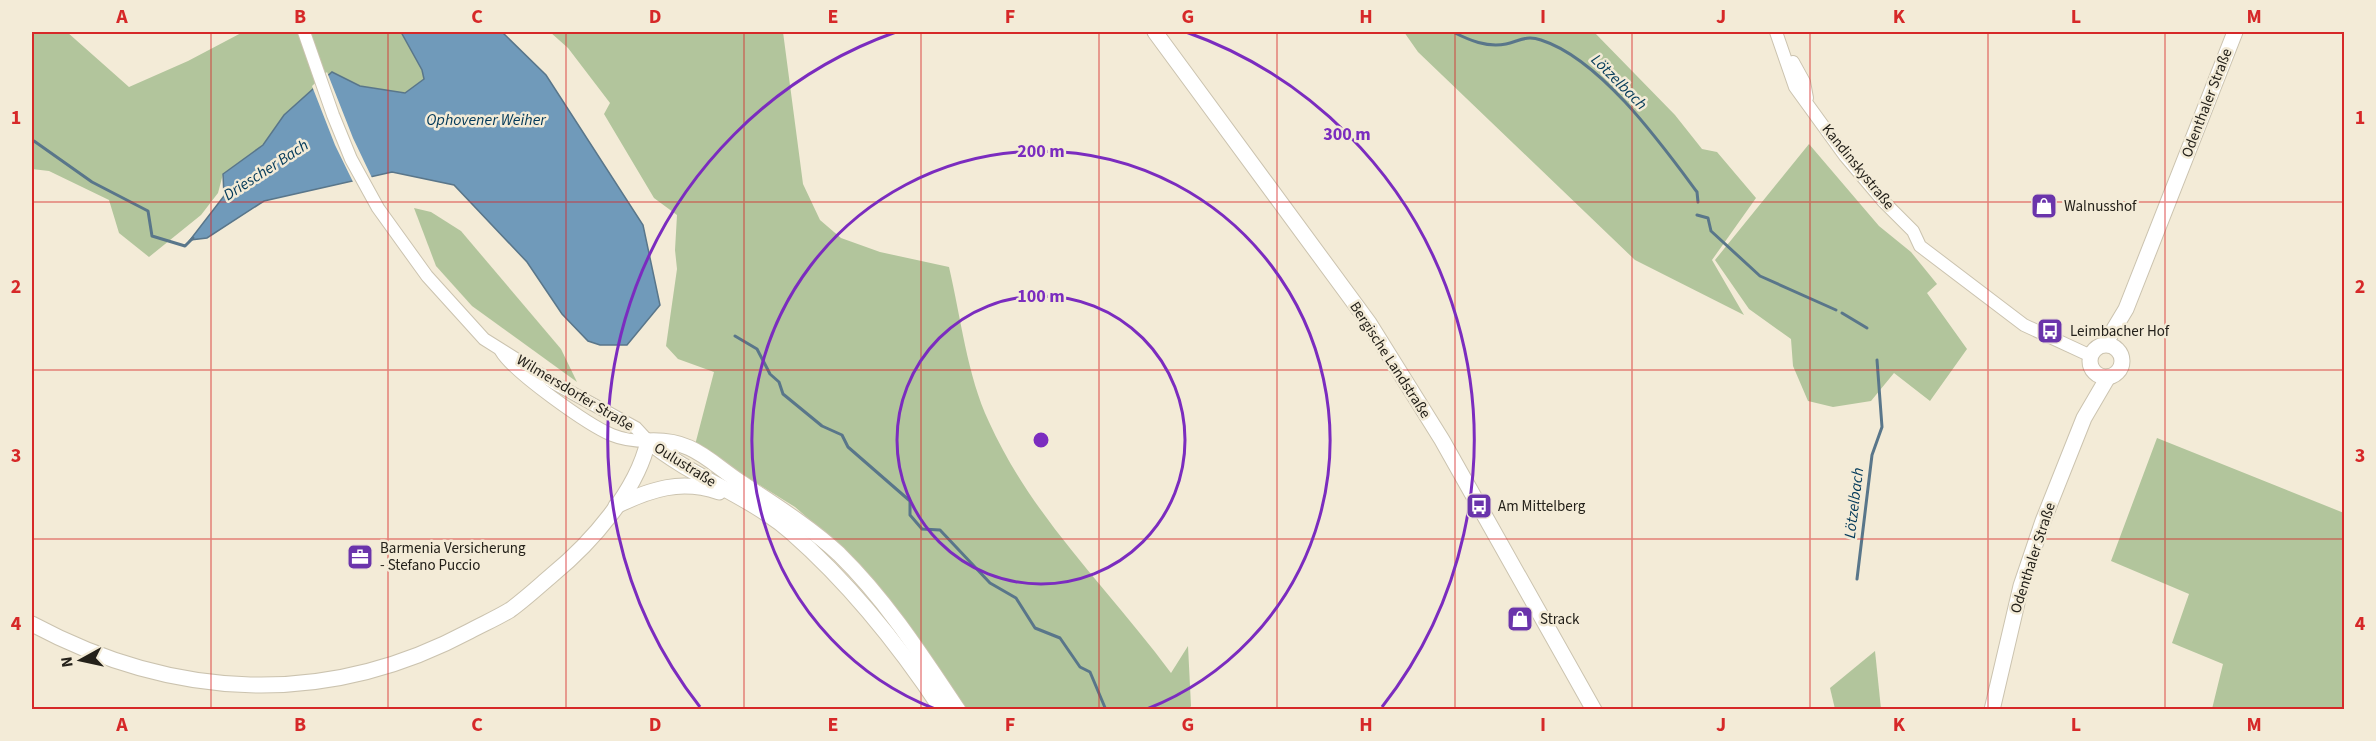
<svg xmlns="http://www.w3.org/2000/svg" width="2376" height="741" font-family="'Source Sans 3',sans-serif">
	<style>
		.green { fill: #b2c59c }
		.water { fill: #709aba; stroke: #59768a; stroke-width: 1.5 }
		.pier { fill: #f3ebd7 }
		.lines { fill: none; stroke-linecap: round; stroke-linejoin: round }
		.stream { stroke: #59768a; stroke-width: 3 }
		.minor-casing { stroke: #cbc3af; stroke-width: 14 }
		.major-casing { stroke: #cbc3af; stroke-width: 17 }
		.minor { stroke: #fff; stroke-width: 12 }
		.major { stroke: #fff; stroke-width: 15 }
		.grid { fill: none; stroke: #d62828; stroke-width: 1.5; stroke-opacity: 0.55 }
		.ring { fill: none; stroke: #7b2cbf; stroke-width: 3 }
		.labels { text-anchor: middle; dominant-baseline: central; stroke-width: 5; stroke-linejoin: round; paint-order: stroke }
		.street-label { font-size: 15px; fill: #24211a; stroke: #f3ebd7 }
		.poi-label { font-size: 15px; fill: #24211a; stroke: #f3ebd7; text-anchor: start }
		.water-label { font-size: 16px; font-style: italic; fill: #023959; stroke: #f3ebd7 }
		.centre { fill: #7b2cbf; stroke: #f3ebd7; stroke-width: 3 }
		.ring-label { font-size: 18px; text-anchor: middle; font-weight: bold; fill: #7b2cbf; stroke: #f3ebd7; stroke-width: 5; stroke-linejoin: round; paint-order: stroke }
		.neatline { fill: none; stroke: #d62828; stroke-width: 2 }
		.grid-label { font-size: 20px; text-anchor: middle; font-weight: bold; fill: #d62828 }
	</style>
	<rect width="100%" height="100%" fill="#f3ebd7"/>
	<g class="green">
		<path d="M 32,32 L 67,32 L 129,87 L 188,61 L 243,32 L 401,32 L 422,70 L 424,79 L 405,93 L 360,86 L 332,72 L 284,115 L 263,145 L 223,174 L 218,193 L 201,215 L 149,257 L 119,233 L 109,200 L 49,171 L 32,169 Z"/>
		<path d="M 550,32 L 783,32 L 803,184 L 820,220 L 841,238 L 880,252 L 949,267 C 961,318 967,375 989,422 C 1033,519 1109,589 1171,673 L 1188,646 L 1191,706 L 1189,709 L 966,709 L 940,671 L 847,552 L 795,507 L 695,445 L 714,372 L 678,359 L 666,346 L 677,269 L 675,250 L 677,215 L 654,198 L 604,114 L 610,103 L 568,48 Z"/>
		<path d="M 1404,32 L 1594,32 L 1675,115 L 1702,149 L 1717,152 L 1756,198 L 1712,260 L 1744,315 L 1635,260 L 1418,52 Z"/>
		<path d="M 1809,144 L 1879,226 L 1911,252 L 1937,284 L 1927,293 L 1967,349 L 1930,401 L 1894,373 L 1871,401 L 1833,407 L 1808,401 L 1793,366 L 1791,339 L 1749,309 L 1715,260 Z"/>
		<path d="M 414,208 L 431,212 L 461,231 L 561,349 L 577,382 L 472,306 L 436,266 Z"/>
		<path d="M 2157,438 L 2344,513 L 2344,709 L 2212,709 L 2223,664 L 2172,643 L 2189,594 L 2111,561 Z"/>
		<path d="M 1875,651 L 1881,709 L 1835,709 L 1830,688 Z"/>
	</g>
	<path class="water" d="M 401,32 L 502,32 L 546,75 L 643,225 L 660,305 L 627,345 L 600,345 L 588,341 L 562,314 L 527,262 L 454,185 L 392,172 L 264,201 L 207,238 L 190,240 L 224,196 L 223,174 L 263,145 L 284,115 L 332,72 L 360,86 L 405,93 L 424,79 L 422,70 Z"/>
	<path class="pier" d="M 327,72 L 353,138 L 373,180 L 354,184 L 335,145 L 312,86 Z"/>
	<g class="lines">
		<g class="stream">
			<path d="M 1453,32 C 1469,40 1487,48 1506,44 C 1519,41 1526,35 1541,40 C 1600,59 1660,142 1697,192 L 1698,202"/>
			<path d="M 34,141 L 92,182 L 148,211 L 152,236 L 185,246 L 193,238"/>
			<path d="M 1697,215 L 1708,218 L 1711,231 L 1760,276 L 1836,310"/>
			<path d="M 1842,313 L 1867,328"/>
			<path d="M 735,336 L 757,349 L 770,374 L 779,382 L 783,394 L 822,426 L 842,435 L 848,447 L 910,501 L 910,515 L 922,529 L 940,530 L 990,583 L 1016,598 L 1035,628 L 1060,638 L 1080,667 L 1090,672 L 1106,710"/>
			<path d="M 1857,579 L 1872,455 L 1882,427 L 1877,360"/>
		</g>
		<g class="minor-casing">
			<g id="minor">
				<path d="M 304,32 L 333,115 L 351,159 L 378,208 L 427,276 L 484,339 L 554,383 L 636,428 L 648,441"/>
				<path d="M 1776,32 L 1795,87 L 1845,156 L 1883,201 L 1913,231 L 1920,246 L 2024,325 L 2091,356"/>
				<path d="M 1793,62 L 1804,82 L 1807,98"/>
				<path d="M 501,351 C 513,372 588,425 612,435 C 624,440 634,441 648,441"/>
			</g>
		</g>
		<g class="major-casing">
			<g id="major">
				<path d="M 1155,32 L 1369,323 L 1442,440 L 1594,710"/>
				<path d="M 2105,344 L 2126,309 L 2235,32"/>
				<circle cx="2106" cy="361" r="16"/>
				<path d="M 648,441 C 692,439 706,459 740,482 C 773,504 810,527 839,554 C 886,600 922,656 958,710"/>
				<path d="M 648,441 C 691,477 748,495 791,532 C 849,583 899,645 942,710"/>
				<path d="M 616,506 C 651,489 681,479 719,492"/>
				<path d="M 32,624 C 174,700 326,708 470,631 C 483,624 497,618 510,610 C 524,600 538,587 552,575 C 591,543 637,491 648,441"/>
				<path d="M 1992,710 L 2021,586 L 2043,521 L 2084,418 L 2108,377"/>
			</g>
		</g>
		<use href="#minor" class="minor"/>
		<use href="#major" class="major"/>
	</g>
	<path class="grid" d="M 211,32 L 211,710M 388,32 L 388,710M 566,32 L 566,710M 744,32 L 744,710M 921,32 L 921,710M 1099,32 L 1099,710M 1277,32 L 1277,710M 1455,32 L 1455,710M 1632,32 L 1632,710M 1810,32 L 1810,710M 1988,32 L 1988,710M 2165,32 L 2165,710M 32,202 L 2344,202M 32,370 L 2344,370M 32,539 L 2344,539"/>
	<g class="ring">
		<circle cx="1041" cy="440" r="144"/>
		<path d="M935 709A289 289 0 1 1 1147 709"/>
		<path d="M700 707A433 433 0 0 1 896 32M1186 32A433 433 0 0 1 1382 707"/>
	</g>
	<defs>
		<g id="shop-square" transform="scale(1.35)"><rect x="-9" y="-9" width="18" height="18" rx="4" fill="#6a34ab" stroke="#f3ebd7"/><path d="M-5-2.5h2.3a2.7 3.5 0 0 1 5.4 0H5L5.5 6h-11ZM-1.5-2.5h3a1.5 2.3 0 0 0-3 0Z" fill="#fff"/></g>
		<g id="bus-square" transform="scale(1.35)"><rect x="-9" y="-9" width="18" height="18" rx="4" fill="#6a34ab" stroke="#f3ebd7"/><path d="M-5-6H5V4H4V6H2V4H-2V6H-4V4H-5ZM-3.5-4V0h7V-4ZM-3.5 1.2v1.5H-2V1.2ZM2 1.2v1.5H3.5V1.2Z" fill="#fff"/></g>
		<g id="office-square" transform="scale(1.35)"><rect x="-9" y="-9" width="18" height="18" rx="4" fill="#6a34ab" stroke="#f3ebd7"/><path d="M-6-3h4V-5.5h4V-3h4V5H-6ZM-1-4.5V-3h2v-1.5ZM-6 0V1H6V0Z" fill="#fff"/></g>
	</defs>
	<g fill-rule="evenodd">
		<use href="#shop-square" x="2044" y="206"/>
		<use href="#bus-square" x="2050" y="331"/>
		<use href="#bus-square" x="1479" y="506"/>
		<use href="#office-square" x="360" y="557"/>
		<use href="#shop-square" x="1520" y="619"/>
	</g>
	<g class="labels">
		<g class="street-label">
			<text transform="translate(2207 103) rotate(-69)">Odenthaler Straße</text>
			<text transform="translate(1858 167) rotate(51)">Kandinskystraße</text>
			<text transform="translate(1390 360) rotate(57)">Bergische Landstraße</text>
			<text transform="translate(575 393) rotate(31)">Wilmersdorfer Straße</text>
			<text transform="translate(685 465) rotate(32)">Oulustraße</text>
			<text transform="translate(2033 558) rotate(-72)">Odenthaler Straße</text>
		</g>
		<g class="poi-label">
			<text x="2064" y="206">Walnusshof</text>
			<text x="2070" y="331">Leimbacher Hof</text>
			<text x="1498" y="506">Am Mittelberg</text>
			<text x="380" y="548">Barmenia Versicherung<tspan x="380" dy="17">- Stefano Puccio</tspan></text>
			<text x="1540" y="619">Strack</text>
		</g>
		<g class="water-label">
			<text transform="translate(1619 82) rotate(45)">Lötzelbach</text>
			<text x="486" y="120">Ophovener Weiher</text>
			<text transform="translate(266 170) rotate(-33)">Driescher Bach</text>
			<text transform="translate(1854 503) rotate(-83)">Lötzelbach</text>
		</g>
	</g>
	<circle cx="1041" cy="440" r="9" class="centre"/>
	<g class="ring-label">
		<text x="1347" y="140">300 m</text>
		<text x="1041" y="157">200 m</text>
		<text x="1041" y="302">100 m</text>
	</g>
	<rect width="2376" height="741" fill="none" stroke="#f3ebd7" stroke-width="66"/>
	<g transform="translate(81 660) rotate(262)" stroke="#f3ebd7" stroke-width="4.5" paint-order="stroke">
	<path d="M0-4.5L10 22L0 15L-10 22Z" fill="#24211a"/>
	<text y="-9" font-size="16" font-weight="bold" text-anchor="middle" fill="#24211a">N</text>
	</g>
	<rect x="33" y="33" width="2310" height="675" class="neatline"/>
	<g class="grid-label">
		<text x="122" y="23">A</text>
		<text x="300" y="23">B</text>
		<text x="477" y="23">C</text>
		<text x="655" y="23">D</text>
		<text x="833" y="23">E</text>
		<text x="1010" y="23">F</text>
		<text x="1188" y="23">G</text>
		<text x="1366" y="23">H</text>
		<text x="1543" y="23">I</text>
		<text x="1721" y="23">J</text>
		<text x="1899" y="23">K</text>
		<text x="2076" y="23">L</text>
		<text x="2254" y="23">M</text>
		<text x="16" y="124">1</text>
		<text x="2360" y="124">1</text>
		<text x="16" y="293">2</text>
		<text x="2360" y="293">2</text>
		<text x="16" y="462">3</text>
		<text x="2360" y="462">3</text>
		<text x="16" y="630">4</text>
		<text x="2360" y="630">4</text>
		<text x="122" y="731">A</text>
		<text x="300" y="731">B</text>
		<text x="477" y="731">C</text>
		<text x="655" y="731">D</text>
		<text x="833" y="731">E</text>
		<text x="1010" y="731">F</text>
		<text x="1188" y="731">G</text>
		<text x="1366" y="731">H</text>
		<text x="1543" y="731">I</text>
		<text x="1721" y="731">J</text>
		<text x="1899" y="731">K</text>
		<text x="2076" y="731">L</text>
		<text x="2254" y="731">M</text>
	</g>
</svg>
